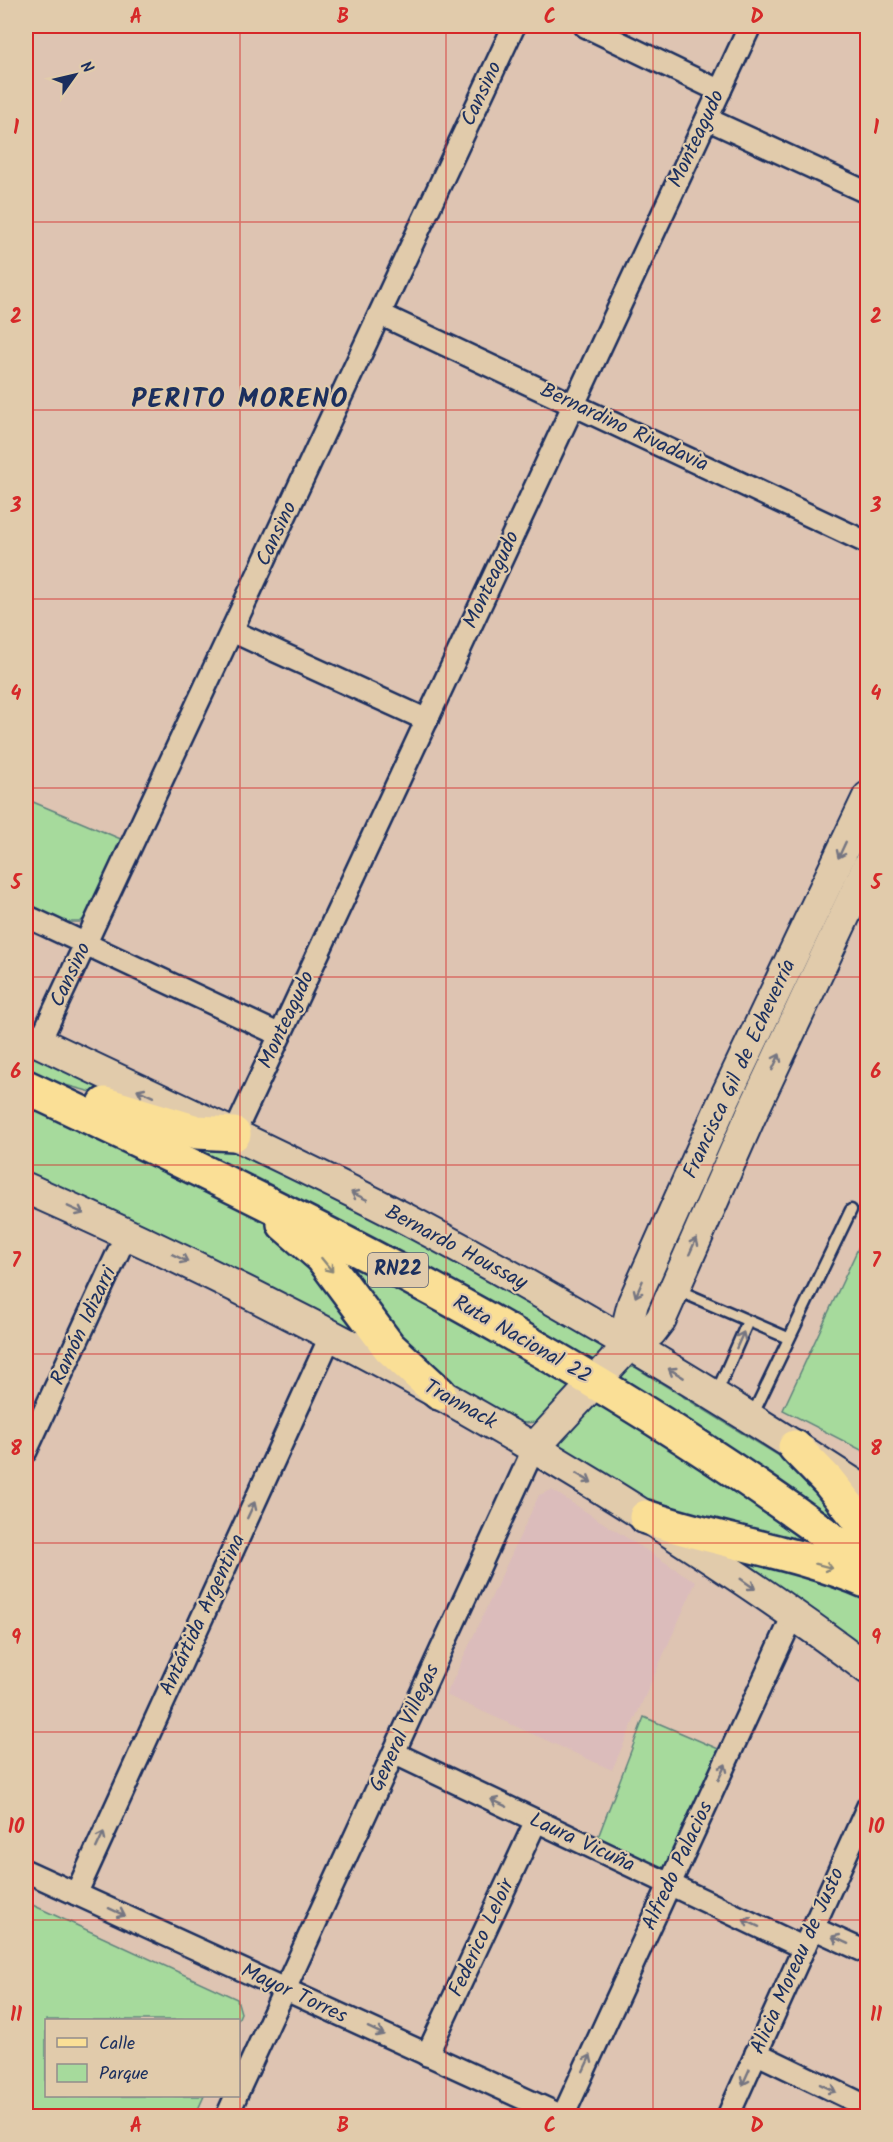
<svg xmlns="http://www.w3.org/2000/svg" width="893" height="2142" font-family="Kalam,sans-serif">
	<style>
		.built { fill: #dbbcbb }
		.green { fill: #a6da9c; stroke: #60847d; stroke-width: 1.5 }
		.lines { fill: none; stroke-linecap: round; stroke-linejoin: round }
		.lane-casing { stroke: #1b2f5e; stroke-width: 15 }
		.street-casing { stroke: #1b2f5e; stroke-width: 26 }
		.secondary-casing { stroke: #1b2f5e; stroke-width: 34 }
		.primary-casing { stroke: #1b2f5e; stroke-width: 38 }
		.lane { stroke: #e1cbab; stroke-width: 10 }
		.street { stroke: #e1cbab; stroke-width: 21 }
		.secondary { stroke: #e1cbab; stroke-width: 30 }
		.primary { stroke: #fadf96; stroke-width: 33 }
		.oneway { stroke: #747581 }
		.oneway2 { stroke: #8a877a }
		.grid { fill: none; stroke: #d62828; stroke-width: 1.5; stroke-opacity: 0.55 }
		.labels { text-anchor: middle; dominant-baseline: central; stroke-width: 4.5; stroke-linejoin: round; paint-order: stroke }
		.shield { fill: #e1cbab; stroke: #565e75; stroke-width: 1.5 }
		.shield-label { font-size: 20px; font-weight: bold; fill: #1b2f5e }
		.street-label { font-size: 21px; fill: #1b2f5e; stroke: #e1cbab }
		.district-label { font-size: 27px; font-weight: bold; letter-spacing: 1.5px; fill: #1b2f5e; stroke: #e1cbab }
		.neatline { fill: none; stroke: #d62828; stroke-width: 2 }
		.grid-label { font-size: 20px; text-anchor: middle; font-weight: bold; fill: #d62828 }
	</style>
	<rect width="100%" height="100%" fill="#dec4b2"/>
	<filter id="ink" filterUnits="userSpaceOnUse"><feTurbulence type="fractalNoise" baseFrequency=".0167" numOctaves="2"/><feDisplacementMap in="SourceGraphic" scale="12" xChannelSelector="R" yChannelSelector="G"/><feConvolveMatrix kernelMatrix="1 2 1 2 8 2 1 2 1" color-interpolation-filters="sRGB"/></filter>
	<g filter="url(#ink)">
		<path class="built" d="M 552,1490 L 696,1582 L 612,1770 L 446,1695 L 539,1495 Z"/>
		<g class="green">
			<path d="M 26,799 L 123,840 L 89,914 L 80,922 L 63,922 L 26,905 Z"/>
			<path d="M 26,1046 L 125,1101 L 58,1083 L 26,1070 Z"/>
			<path d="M 26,1103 L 253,1213 L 273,1227 L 384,1352 L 26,1177 Z"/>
			<path d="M 114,1116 L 253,1157 L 394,1223 L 602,1345 L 601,1355 L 588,1362 Z"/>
			<path d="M 867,1229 L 867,1453 L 783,1410 Z"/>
			<path d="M 329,1258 L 357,1259 L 573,1384 L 539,1422 L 523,1423 L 513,1419 L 419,1364 Z"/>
			<path d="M 635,1367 L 805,1472 L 867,1555 L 623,1390 L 617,1376 L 626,1368 Z"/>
			<path d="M 598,1398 L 855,1569 L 690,1526 L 560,1452 L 558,1438 Z"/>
			<path d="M 704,1543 L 867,1589 L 867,1658 Z"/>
			<path d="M 644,1717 L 723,1751 L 666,1875 L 597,1840 Z"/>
			<path d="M 26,1902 L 237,1999 L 241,2013 L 238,2020 L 46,2020 L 46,2096 L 204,2096 L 195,2116 L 26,2116 Z"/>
		</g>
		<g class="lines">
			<g class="lane-casing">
				<g id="lane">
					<path d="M 675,1289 L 788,1338"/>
					<path d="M 716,1394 L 748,1321"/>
					<path d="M 751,1418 L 851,1210"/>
				</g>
			</g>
			<g class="street-casing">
				<g id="street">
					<path d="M 585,26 L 720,91"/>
					<path d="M 707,119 L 868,193"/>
					<path d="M 380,314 L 868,543"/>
					<path d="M 232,631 L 427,720"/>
					<path d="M 26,916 L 280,1035"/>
					<path d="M 39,1043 L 514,26"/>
					<path d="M 234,1134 L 750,26"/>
					<path d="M 26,1451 L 127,1233"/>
					<path d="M 394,1753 L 804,1948"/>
					<path d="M 26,1871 L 562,2116"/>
					<path d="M 76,1894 L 331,1335"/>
					<path d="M 813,1928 L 868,1953"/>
					<path d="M 756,2053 L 868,2107"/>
					<path d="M 427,2055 L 536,1821"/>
					<path d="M 238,2091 L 534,1448"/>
					<path d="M 227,2116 L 236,2096"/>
					<path d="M 563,2116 L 793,1616"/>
					<path d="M 728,2116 L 868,1806"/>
				</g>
			</g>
			<g class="secondary-casing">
				<g id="secondary">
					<path d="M 26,1036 C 153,1097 283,1155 408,1220 C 565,1303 719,1396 868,1493"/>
					<path d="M 26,1188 C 222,1275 413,1373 597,1486 C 689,1543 781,1603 868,1669"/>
					<path d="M 629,1345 L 629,1319 L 633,1303 L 723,1102 L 868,797"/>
					<path d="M 534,1448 L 629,1345 L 651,1332 L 661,1319 L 751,1115 L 868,866"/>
				</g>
			</g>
			<g class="primary-casing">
				<g id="primary">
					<path d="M 26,1087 C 319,1224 608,1369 868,1566"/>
					<path d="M 105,1104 L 197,1132 L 234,1134"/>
					<path d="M 284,1224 L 322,1257 L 389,1347 L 439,1393"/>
					<path d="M 795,1447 L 828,1481 L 868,1531"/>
					<path d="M 646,1517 C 719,1542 797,1551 868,1582"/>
				</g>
			</g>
			<use href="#lane" class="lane"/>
			<use href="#street" class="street"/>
			<use href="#secondary" class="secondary"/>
			<use href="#primary" class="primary"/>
		</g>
		<defs><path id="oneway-shaft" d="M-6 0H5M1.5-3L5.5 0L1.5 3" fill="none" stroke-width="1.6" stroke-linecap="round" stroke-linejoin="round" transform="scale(1.5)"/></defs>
		<g class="oneway">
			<use href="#oneway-shaft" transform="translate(842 850) rotate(115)"/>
			<use href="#oneway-shaft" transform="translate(776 1062) rotate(-65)"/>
			<use href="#oneway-shaft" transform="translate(145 1093) rotate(-155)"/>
			<use href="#oneway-shaft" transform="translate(359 1196) rotate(-154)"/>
			<use href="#oneway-shaft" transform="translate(76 1210) rotate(24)"/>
			<use href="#oneway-shaft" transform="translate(693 1246) rotate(-66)"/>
			<use href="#oneway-shaft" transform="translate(180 1258) rotate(26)"/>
			<use href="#oneway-shaft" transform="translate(639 1289) rotate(114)"/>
			<use href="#oneway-shaft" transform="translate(740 1340) rotate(-66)"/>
			<use href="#oneway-shaft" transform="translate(676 1373) rotate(-149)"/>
			<use href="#oneway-shaft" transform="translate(584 1478) rotate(31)"/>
			<use href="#oneway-shaft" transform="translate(251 1510) rotate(-65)"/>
			<use href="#oneway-shaft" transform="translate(748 1584) rotate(35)"/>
			<use href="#oneway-shaft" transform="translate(722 1772) rotate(-65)"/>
			<use href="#oneway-shaft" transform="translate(499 1803) rotate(-155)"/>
			<use href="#oneway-shaft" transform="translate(100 1840) rotate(-65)"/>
			<use href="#oneway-shaft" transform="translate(117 1912) rotate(25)"/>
			<use href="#oneway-shaft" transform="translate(751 1923) rotate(-155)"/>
			<use href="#oneway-shaft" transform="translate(840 1940) rotate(-155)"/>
			<use href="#oneway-shaft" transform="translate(376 2031) rotate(25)"/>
			<use href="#oneway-shaft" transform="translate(587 2063) rotate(-65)"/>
			<use href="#oneway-shaft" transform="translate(746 2077) rotate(114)"/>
			<use href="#oneway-shaft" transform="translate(828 2088) rotate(26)"/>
		</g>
		<g class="oneway2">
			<use href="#oneway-shaft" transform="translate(327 1265) rotate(51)"/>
			<use href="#oneway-shaft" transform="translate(824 1566) rotate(15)"/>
		</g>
	</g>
	<path class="grid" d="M 240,26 L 240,2116M 446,26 L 446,2116M 653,26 L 653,2116M 26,222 L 868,222M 26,410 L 868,410M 26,599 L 868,599M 26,788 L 868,788M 26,977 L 868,977M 26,1165 L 868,1165M 26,1354 L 868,1354M 26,1543 L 868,1543M 26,1732 L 868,1732M 26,1920 L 868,1920"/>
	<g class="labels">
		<rect class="shield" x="368" y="1253" width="60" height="34" rx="4.5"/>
		<g class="shield-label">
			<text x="398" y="1270">RN22</text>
		</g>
		<g class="street-label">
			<text transform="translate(482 94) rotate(-65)">Cansino</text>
			<text transform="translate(697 139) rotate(-65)">Monteagudo</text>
			<text transform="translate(624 428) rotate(25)">Bernardino Rivadavia</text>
			<text transform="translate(277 534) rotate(-65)">Cansino</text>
			<text transform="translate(492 580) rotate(-65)">Monteagudo</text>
			<text transform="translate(71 975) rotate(-65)">Cansino</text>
			<text transform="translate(287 1020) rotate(-65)">Monteagudo</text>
			<text transform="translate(740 1069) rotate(-65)">Francisca Gil de Echeverría</text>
			<text transform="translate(456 1248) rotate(28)">Bernardo Houssay</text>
			<text transform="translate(84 1326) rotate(-65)">Ramón Idizarri</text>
			<text transform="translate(522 1340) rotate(30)">Ruta Nacional 22</text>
			<text transform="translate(460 1405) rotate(29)">Trannack</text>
			<text transform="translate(203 1615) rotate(-65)">Antártida Argentina</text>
			<text transform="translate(405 1728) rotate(-65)">General Villegas</text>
			<text transform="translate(582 1843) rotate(25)">Laura Vicuña</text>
			<text transform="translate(678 1866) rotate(-65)">Alfredo Palacios</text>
			<text transform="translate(482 1938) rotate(-65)">Federico Leloir</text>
			<text transform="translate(798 1961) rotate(-66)">Alicia Moreau de Justo</text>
			<text transform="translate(294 1994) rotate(25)">Mayor Torres</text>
		</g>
		<g class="district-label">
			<text x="240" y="399">PERITO MORENO</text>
		</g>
	</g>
	<rect width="893" height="2142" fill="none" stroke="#e1cbab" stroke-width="66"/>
	<rect x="45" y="2019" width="195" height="78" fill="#e1cbab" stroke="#928d8c" stroke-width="1.5"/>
	<rect x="57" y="2038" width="30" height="9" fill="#fadf96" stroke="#928d8c" stroke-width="1.5"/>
	<text x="99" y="2049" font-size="18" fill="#1b2f5e">Calle</text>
	<rect x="57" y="2064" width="30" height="18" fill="#a6da9c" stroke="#928d8c" stroke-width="1.5"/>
	<text x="99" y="2079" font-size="18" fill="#1b2f5e">Parque</text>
	<g transform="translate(75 75) rotate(56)" stroke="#e1cbab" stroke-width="4.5" paint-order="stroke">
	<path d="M0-4.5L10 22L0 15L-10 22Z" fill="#1b2f5e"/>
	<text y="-9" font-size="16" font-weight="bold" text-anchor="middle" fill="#1b2f5e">N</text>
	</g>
	<rect x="33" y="33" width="827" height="2076" class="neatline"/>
	<g class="grid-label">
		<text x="136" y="23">A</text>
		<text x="343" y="23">B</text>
		<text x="550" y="23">C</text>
		<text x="757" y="23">D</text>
		<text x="16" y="134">1</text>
		<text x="876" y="134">1</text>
		<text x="16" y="323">2</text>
		<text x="876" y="323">2</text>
		<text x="16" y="512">3</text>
		<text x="876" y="512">3</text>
		<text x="16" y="700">4</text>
		<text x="876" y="700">4</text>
		<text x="16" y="889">5</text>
		<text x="876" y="889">5</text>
		<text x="16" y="1078">6</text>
		<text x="876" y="1078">6</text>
		<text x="16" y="1267">7</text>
		<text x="876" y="1267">7</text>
		<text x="16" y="1455">8</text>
		<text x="876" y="1455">8</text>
		<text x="16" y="1644">9</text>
		<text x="876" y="1644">9</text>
		<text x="16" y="1833">10</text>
		<text x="876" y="1833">10</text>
		<text x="16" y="2021">11</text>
		<text x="876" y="2021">11</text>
		<text x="136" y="2132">A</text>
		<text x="343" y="2132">B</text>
		<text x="550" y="2132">C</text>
		<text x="757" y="2132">D</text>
	</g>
</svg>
